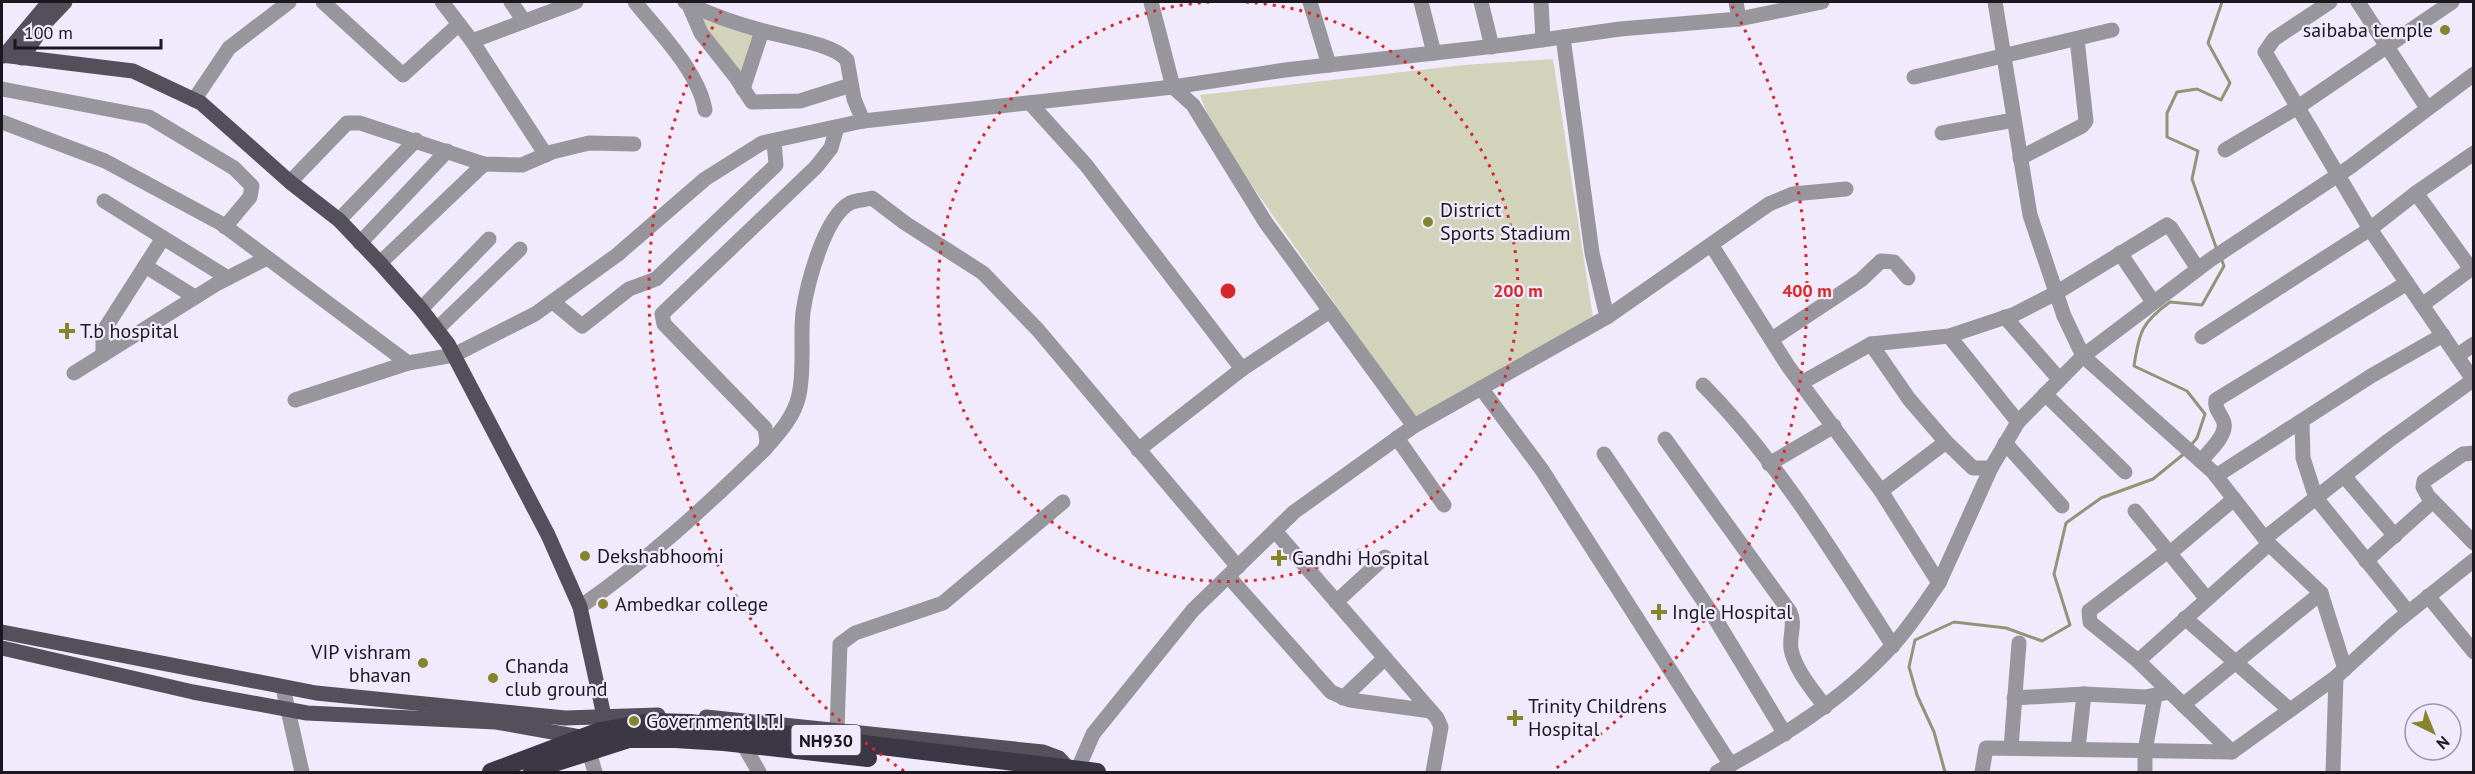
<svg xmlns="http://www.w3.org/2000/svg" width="2475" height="774" font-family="'PT Sans',sans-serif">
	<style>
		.green { fill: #d2d3bb }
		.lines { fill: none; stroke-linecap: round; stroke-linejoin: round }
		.stream { stroke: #939477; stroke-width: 3 }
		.minor { stroke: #98969d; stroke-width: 15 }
		.major { stroke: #534f5b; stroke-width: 15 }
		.highway { stroke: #3b3744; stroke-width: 18 }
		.highway-bridge { stroke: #3b3744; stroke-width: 18 }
		.ring { fill: none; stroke: #d62828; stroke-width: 3; stroke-dasharray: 3 6 }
		.poi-dot { fill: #86852e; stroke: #f0eafc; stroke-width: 2 }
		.labels { text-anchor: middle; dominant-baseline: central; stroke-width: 4.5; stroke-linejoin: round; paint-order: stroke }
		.shield { fill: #f0eafc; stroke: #5a5761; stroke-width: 1.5 }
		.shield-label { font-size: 18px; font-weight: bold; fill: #1a181e }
		.poi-label { font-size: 20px; fill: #1a181e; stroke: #f0eafc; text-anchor: start }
		.centre { fill: #d62828; stroke: #f0eafc; stroke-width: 3 }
		.ring-label { font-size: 18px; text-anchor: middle; font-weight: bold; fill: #d62828; stroke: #f0eafc; stroke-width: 4.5; stroke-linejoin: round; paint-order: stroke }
	</style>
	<rect width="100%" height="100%" fill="#f0eafc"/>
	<g class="green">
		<path d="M 693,9 L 759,32 L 742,82 Z"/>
		<path d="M 1553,59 L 1593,318 L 1415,418 L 1213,130 L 1200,95 L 1464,65 Z"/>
	</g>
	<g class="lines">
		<g class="stream">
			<path d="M 2217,250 L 2192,179 L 2198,151 L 2167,137 L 2167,113 L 2177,92 L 2197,89 L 2221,100 L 2230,83 L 2208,43 L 2222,2"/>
			<path d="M 2191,445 L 2197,438 L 2205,414 L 2187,391 L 2134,366 C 2139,332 2142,322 2170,302 L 2202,305 L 2224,266 L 2221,258"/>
			<path d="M 1945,772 L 1934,732 L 1917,695 L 1909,667 L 1915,640 L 1954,622 L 2006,628 L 2042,641 L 2070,625 L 2054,574 L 2066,523 L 2101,498 L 2153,479 L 2185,453"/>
		</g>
		<g class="minor">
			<path d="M 323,2 L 403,75 L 458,25"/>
			<path d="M 442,2 L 472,41 L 576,2"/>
			<path d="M 511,2 L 524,21"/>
			<path d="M 635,2 C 658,31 699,72 705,110"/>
			<path d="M 685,2 C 709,14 737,24 764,31 C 786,38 832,43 847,60 L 854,99 L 863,121"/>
			<path d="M 1151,2 L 1173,87 L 1193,105 L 1266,223 L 1414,426"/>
			<path d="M 1310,2 L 1329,65"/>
			<path d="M 1421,2 L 1434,53"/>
			<path d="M 1481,2 L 1492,47"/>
			<path d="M 1541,2 L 1543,40"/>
			<path d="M 1736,2 L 1739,19"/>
			<path d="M 2330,2 L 2274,39 L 2265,52 L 2370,229 L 2416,193 L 2471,269 L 2474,267"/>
			<path d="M 2358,2 L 2427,108"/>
			<path d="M 688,3 L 701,33 L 735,76 L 752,102 L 800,101 L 851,85"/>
			<path d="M 472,41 L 546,155"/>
			<path d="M 1914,77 L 2112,30"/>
			<path d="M 2,89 L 149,117 L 234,168 L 252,186 L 250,197 L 225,227"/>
			<path d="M 743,89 L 762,31"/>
			<path d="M 194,100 L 229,48 L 289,2"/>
			<path d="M 1030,103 L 1086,165 L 1242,369"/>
			<path d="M 2,122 L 105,161 L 222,224 L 408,363"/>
			<path d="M 1942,133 L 2014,120"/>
			<path d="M 2225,150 L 2298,107 L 2452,2"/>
			<path d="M 2020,158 L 2082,126 L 2086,121 L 2077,39"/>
			<path d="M 290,182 L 347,123 L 360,123 L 484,164 L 522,165 L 552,152 L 589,143 L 634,144"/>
			<path d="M 2416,193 L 2474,153"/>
			<path d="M 104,201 L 228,278"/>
			<path d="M 339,220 L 416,140"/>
			<path d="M 360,243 L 447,151"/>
			<path d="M 1712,246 L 1788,366 L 1881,491"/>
			<path d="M 2120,253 L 2153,302"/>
			<path d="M 380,263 L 484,164"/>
			<path d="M 145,266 L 195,297"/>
			<path d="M 553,302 L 582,326 L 629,289 L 656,279 L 776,165 L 774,141"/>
			<path d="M 2422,305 L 2471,269"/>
			<path d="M 421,309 L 489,239"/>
			<path d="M 1607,317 L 1769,204 L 1793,194 L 1846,189"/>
			<path d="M 2005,317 L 2059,379"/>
			<path d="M 437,329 L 520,249"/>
			<path d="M 1949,336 L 2018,422"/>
			<path d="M 2202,337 L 2370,229 L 2474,381"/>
			<path d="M 1772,339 L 1861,280 L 1881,261 L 1894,262 L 1908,278"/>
			<path d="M 1871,344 L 1909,399 L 1946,442"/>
			<path d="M 103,355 L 103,335 L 106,327 L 163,238"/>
			<path d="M 2457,356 L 2474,344"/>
			<path d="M 74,373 L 218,283 L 267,258"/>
			<path d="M 1801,383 L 1871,344 L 1949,336 L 2015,314 L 2056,293 L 2167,225 L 2171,228 L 2198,269"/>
			<path d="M 1703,385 C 1778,461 1835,556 1893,646"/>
			<path d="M 1481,388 L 1542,470 L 1731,765"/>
			<path d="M 2045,394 L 2125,472"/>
			<path d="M 295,400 L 408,363 L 454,355 L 535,314 L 617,255 L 705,179 L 762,143 L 863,121 L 1173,87 L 1285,70 L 1513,44 L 1620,29 L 1739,19 L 1822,2"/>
			<path d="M 2302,421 L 2303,458 L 2316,498 L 2408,612"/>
			<path d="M 1397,438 L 1444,505"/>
			<path d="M 1665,439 L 1790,612 C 1796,624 1789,636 1791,649 C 1795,670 1813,690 1825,707"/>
			<path d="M 2005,443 L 2062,506"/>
			<path d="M 765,449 C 780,432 794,417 799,395 C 805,367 800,339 803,312 C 807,285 824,217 850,203 C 856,200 866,200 872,198 L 905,223 L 983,273 L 1038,330 L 1238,567"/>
			<path d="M 1138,450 L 1242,369 L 1330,311"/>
			<path d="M 2474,453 L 2463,454 L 2424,481 L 2423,487 L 2428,496 L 2474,543"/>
			<path d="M 1604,454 L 1713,615 L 1785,734"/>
			<path d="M 2201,461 C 2208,452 2227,436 2224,423 C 2222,415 2214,409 2216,400 L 2407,283"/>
			<path d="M 1769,464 L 1834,426"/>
			<path d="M 2216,476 L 2371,376 L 2443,335"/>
			<path d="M 2344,476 L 2395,536"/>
			<path d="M 2135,511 L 2207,599"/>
			<path d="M 1275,531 L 1437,718 L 1441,727 L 1433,772"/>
			<path d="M 2265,538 L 2388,441 L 2473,380"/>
			<path d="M 2170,553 L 2234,499"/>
			<path d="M 2366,561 L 2433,501"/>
			<path d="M 1228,576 L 1331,692 L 1350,700 L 1431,711"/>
			<path d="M 1939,583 L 1991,468"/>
			<path d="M 2428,596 L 2474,652"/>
			<path d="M 1336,602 L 1385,557"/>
			<path d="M 580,607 C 648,560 706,506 765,449 L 767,441 L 765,428 L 664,324 L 662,314 L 816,167 L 831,148 L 837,127"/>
			<path d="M 2185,618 L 2290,710"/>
			<path d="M 2138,661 L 2090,622 L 2089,611 L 2168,551"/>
			<path d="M 2345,669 L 2321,593 L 2269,544 L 2213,472 L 2083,356 L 2210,260 L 2350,167 L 2474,74"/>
			<path d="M 283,688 L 302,772"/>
			<path d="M 1343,698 L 1385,658"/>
			<path d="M 2014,698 L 2084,694 L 2145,697 L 2170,692"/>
			<path d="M 2183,705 L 2321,593"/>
			<path d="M 837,730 L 840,644 L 855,633 L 943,603 L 1063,502"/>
			<path d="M 743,744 L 759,772"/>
			<path d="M 2011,748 L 2019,643"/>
			<path d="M 2078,749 L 2084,694"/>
			<path d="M 589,752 L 595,772"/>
			<path d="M 2232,752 L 2138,661 L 2269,544"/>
			<path d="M 1077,771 L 1093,734 L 1193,610 L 1294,512 L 1414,426 L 1607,317 L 1592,253 L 1563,37"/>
			<path d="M 1717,772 C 1781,738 1843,700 1892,646 C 1910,627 1924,604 1939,583 L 1881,491 L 1946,442 L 1973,468 L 1991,468 L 2018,422 L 2083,356 L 2064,316 L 2030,215 L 1995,2"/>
			<path d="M 1982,772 L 1986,748 L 2232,752 L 2336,677"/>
			<path d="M 2145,772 L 2145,751 L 2155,696"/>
			<path d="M 2333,772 L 2336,677 L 2394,624 L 2474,560"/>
		</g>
		<g class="major">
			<path d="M 2,55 L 133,71 L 201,103 L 290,182 L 339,220 L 380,263 L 421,309 L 448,344 L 548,535 L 580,607 L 604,716"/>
			<path d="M 4,56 L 49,2"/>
			<path d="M 22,58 L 46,22 L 65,2"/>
			<path d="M 2,632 L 316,693 L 565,718 L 658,715"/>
			<path d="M 2,648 L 193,692 L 307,713 L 496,722 L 586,738"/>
			<path d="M 706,717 L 1043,752 L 1059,758 L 1069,769"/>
		</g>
		<g class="highway">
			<path d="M 600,731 L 651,722 L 690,723 L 1097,772"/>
			<path d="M 532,772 L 554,763 L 629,739 L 675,739 L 724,742 L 868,758"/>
		</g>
		<path class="highway-bridge" d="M 491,772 L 600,731"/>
	</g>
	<g class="ring">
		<path d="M1246 2A290 290 0 1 1 1210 2"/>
		<path d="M904 771A579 579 0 0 1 724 6M1732 6A579 579 0 0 1 1552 771"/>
	</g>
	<g class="poi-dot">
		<circle cx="2445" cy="30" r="6"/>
		<circle cx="1428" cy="222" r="6"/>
		<path d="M64 322h6v6h6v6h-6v6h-6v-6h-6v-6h6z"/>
		<circle cx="585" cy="556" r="6"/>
		<path d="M1276 549h6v6h6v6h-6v6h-6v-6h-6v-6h6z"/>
		<circle cx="603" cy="604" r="6"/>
		<path d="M1656 603h6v6h6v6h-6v6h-6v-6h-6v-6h6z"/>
		<circle cx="423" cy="663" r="6"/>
		<circle cx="493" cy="678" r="6"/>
		<path d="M1512 709h6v6h6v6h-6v6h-6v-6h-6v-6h6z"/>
		<circle cx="634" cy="721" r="6"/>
	</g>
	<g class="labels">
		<rect class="shield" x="791.5" y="725" width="69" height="30" rx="4.5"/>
		<g class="shield-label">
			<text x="826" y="740">NH930</text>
		</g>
		<g class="poi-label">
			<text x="2433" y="30" text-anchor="end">saibaba temple</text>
			<text x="1440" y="210">District<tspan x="1440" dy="23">Sports Stadium</tspan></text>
			<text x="80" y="331">T.b hospital</text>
			<text x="597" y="556">Dekshabhoomi</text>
			<text x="1292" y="558">Gandhi Hospital</text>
			<text x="615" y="604">Ambedkar college</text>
			<text x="1672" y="612">Ingle Hospital</text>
			<text x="411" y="652" text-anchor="end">VIP vishram<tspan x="411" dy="23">bhavan</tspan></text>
			<text x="505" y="666">Chanda<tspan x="505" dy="23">club ground</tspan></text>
			<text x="1528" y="706">Trinity Childrens<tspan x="1528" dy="23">Hospital</tspan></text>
			<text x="646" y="721">Government I.T.I</text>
		</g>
	</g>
	<circle cx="1228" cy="291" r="9" class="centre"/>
	<g class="ring-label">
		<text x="1518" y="297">200 m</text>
		<text x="1807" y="297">400 m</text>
	</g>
	<rect width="2475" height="774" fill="none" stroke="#1a181e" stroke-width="6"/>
	<g transform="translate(2433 732) rotate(137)"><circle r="28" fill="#f0eafc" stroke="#9a96a3" stroke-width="1.5"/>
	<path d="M0-4.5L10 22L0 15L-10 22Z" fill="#86852e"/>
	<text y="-9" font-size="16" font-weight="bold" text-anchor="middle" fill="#1a181e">N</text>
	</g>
	<path d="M15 39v9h146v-9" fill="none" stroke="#1a181e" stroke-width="3"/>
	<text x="24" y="39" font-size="18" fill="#1a181e" stroke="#f0eafc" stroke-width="4.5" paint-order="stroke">100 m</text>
</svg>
